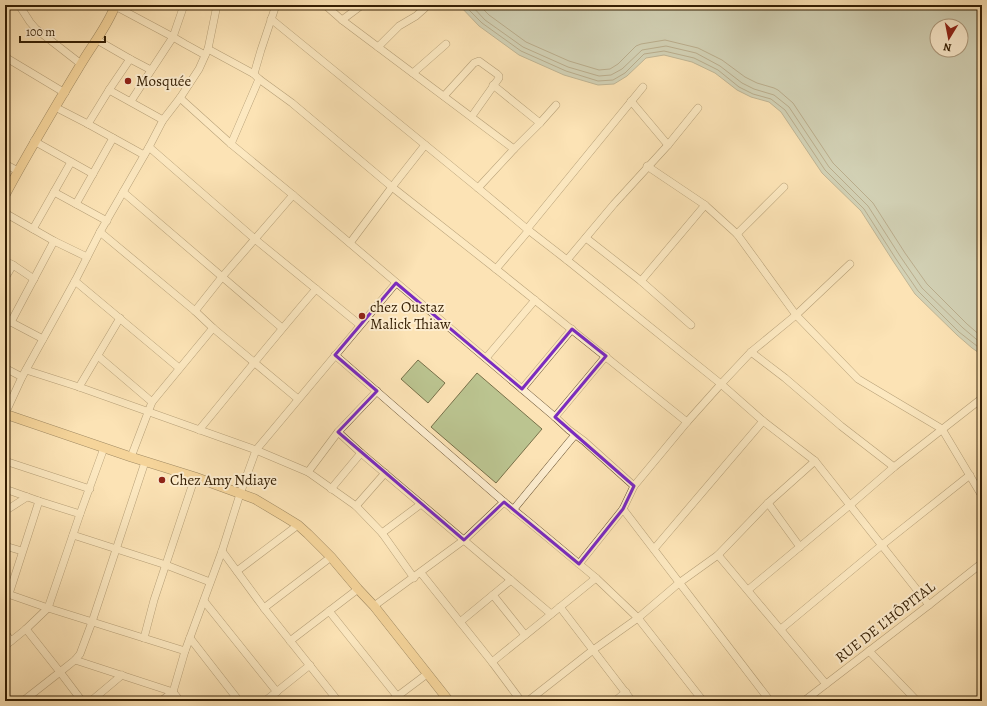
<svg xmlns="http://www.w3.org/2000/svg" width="987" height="706" font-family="Alegreya,serif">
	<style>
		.green { fill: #bbc490; stroke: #78714a }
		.water { fill: #a3bcb8; stroke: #777d70; fill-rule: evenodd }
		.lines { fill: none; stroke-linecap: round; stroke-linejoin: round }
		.shore { stroke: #6c6d5e; stroke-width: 1 }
		.minor-casing { stroke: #664f30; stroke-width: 8 }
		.major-casing { stroke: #341e03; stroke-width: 10 }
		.minor { stroke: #fdedcf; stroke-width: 7 }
		.major { stroke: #eec27a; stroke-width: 9 }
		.marked { fill: none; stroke: #7b2cbf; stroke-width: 3; stroke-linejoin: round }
		.poi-dot { fill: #8f2418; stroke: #fdedcf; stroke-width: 1.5 }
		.labels { text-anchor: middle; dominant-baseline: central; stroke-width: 4; stroke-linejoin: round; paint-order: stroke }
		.poi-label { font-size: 15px; fill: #341e03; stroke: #fdedcf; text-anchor: start }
		.street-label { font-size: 15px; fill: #341e03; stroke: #fdedcf }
	</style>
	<rect width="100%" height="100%" fill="#fce3b5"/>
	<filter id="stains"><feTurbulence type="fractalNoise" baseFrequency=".005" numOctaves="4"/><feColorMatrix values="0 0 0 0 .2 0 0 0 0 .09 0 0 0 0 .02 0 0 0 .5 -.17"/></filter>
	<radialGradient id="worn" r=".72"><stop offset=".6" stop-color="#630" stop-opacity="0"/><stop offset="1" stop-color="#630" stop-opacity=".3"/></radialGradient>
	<g class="green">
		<path d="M 418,360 L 445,383 L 428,403 L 401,379 Z"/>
		<path d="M 477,373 L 542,429 L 496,483 L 431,427 Z"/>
	</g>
	<path class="water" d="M 459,5 L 982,5 L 982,355 L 972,348 L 957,335 L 915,294 L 893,261 L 861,211 L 822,173 L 781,112 L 769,102 L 751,97 L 737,90 L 715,73 L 692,62 L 664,55 L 646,58 L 627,76 L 614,84 L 598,85 L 564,75 L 519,55 L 479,26 ZM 937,26 L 961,26 L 961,50 L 937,50 Z"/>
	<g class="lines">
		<g class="shore">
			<path d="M 464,5 L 482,23 L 521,51 L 566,71 L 598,81 L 613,80 L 625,73 L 644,54 L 664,51 L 694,58 L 718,70 L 739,87 L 753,94 L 771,99 L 785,110 L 825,170 L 864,209 L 896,259 L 918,291 L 959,332 L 982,350"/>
			<path d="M 471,5 L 485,20 L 523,47 L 568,67 L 599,76 L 611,75 L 622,69 L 642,50 L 666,46 L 696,53 L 720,66 L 742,83 L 754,89 L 774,95 L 789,107 L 829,167 L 868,206 L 900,256 L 922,288 L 963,328 L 982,344"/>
			<path d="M 479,5 L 489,15 L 526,42 L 569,61 L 599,70 L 610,69 L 618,64 L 636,46 L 641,44 L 665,40 L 698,48 L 722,60 L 745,77 L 757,83 L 774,88 L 778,90 L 793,103 L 833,163 L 873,203 L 905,253 L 927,284 L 967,324 L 982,337"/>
		</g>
		<g class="minor-casing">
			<g id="minor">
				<path d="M 19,5 L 30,22 L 36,29 L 81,64"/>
				<path d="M 325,5 L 342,20 L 514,149"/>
				<path d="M 115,6 L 173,37 L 185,44 L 205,55"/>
				<path d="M 271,19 L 478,188 L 527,229 L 567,260 L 721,384 L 763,421 L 815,461 L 929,605"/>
				<path d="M 342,20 L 362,5"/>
				<path d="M 97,40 L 130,59 L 151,70"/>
				<path d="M 378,47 L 399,26 L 416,16 L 425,8"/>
				<path d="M 208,49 L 254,74 L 259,79 L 292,103 L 392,187 L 496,269 L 687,422"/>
				<path d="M 5,57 L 65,93"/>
				<path d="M 413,73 L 446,44"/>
				<path d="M 254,74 L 261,50 L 276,5"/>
				<path d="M 493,85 L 540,123"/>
				<path d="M 109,90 L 163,120"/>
				<path d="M 444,96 L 474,63 L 479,61 L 497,74 L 499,76 L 499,78 L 472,116"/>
				<path d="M 180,98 L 231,144 L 293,195 L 555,417 L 569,430 L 584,441 L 634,486"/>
				<path d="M 131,101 L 173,37 L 184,5"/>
				<path d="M 631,101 L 668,145"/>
				<path d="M 55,107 L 88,124 L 144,155"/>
				<path d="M 88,124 L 109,90 L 130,59"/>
				<path d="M 34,141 L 93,174"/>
				<path d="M 231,144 L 259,79"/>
				<path d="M 149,147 L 256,240 L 360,325"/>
				<path d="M 5,164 L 18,171"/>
				<path d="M 647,166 L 705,205 L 737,234 L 796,315 L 858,379 L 942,429 L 982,496"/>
				<path d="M 478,188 L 514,149 L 540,123 L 556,105"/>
				<path d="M 54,192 L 107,221"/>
				<path d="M 123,192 L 282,328"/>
				<path d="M 76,204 L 113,138"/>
				<path d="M 5,213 L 54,241 L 87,257"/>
				<path d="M 33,229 L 71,162"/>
				<path d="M 527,229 L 643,87"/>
				<path d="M 100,232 L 195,311 L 213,328 L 298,399"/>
				<path d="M 737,234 L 784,187"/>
				<path d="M 586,238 L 641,281 L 691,325"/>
				<path d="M 350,243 L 392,187 L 425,145"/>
				<path d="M 567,260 L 614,204 L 668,145 L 698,108"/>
				<path d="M 5,261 L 13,265 L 34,279"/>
				<path d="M 496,269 L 529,230"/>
				<path d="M 5,278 L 13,265"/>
				<path d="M 75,281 L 179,368"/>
				<path d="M 641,281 L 705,205"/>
				<path d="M 195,311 L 222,277 L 293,195"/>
				<path d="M 5,319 L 43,339"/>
				<path d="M 11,322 L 54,241"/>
				<path d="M 751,352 L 785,378 L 841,426 L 894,467"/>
				<path d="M 335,355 L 504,502 L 530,523 L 596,578 L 638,618 L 703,701"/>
				<path d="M 98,356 L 152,402"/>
				<path d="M 486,358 L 535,300"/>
				<path d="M 5,368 L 22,377"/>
				<path d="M 26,370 L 79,387 L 256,450 L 308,472 L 356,506 L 382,533 L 414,578"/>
				<path d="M 79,387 L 120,318"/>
				<path d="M 522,389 L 572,329"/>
				<path d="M 5,414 L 22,377 L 75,281 L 100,232 L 149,147 L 163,120 L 180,98 L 199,69 L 208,49 L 217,5"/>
				<path d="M 555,417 L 606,356"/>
				<path d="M 199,430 C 238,383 276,335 316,289"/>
				<path d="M 338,432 L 361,453 L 551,614"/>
				<path d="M 131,457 L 152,402 L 213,328"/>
				<path d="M 5,461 L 90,489"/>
				<path d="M 308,472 L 338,432 L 377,391"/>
				<path d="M 5,489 L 39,501 L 80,514"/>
				<path d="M 331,489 L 361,453"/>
				<path d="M 768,503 L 800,547"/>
				<path d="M 356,506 L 385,473"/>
				<path d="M 623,509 L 770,701"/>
				<path d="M 513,510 L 569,442 L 575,435"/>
				<path d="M 5,511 L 27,497"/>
				<path d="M 382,533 L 421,504"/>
				<path d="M 73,535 L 166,565 L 210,582"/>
				<path d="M 5,546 L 22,551"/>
				<path d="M 654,549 L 763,421"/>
				<path d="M 222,551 L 264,608 L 338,701"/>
				<path d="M 718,555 L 826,684"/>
				<path d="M 579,564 L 623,509 L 634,486 L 687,422 L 721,384 L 751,352 L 796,315 L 850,264"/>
				<path d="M 237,571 L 298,525"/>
				<path d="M 421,573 L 492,662 L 521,701"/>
				<path d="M 748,590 L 850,505 L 894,467 L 981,399"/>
				<path d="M 5,593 L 48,608 L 185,651"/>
				<path d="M 9,594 L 39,501"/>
				<path d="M 493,595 L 525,635"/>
				<path d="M 204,601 L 277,692"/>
				<path d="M 374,606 L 464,540 L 504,502"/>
				<path d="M 560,607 L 632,701"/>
				<path d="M 264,608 L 331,557"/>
				<path d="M 329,611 L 401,701"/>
				<path d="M 460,622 L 511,580"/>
				<path d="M 26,629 L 60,672 L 82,701"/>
				<path d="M 781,629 L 882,545 L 970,475"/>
				<path d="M 5,633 L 11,641"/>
				<path d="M 144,638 L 154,600 L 195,477"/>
				<path d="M 190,638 L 239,701"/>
				<path d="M 290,641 L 358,589"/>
				<path d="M 5,646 L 26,629 L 48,608 L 80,514 L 104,448"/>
				<path d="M 869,651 L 917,701"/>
				<path d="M 75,660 L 173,692 L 180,701"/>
				<path d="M 492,662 L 596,578"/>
				<path d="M 5,699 L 6,701"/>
				<path d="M 23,701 L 60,672 L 75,660 L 80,654 L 92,622 L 145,462"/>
				<path d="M 91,701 L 122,675"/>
				<path d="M 161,701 L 173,692 L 185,651 L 222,551 L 240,494 L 256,450 L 396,283"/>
				<path d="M 265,701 L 310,665"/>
				<path d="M 391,701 L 427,674"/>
				<path d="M 528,701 L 593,650 L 638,618 L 679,583 L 718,555 L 768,503 L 815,461"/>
				<path d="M 615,701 L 626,692"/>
				<path d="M 804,701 L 929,605 L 982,563"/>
			</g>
		</g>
		<g class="major-casing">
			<g id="major">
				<path d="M 5,195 C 29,151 55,107 81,64 C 92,45 107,27 115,6 L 114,5"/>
				<path d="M 5,414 L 131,457 L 195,477 L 255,499 L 285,517 L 298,525 L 308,534 L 331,557 L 358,589 L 374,606 L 449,701"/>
			</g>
		</g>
		<use href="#minor" class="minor"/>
		<use href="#major" class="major"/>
	</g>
	<path d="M0 0H987V706H0ZM 396,283 L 522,389 L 572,329 L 606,356 L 555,417 L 634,486 L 623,509 L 579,564 L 504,502 L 464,540 L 338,432 L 377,391 L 335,355 Z" fill="#fce3b5" fill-opacity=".55" fill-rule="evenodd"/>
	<path class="marked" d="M 396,283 L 522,389 L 572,329 L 606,356 L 555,417 L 634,486 L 623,509 L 579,564 L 504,502 L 464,540 L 338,432 L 377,391 L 335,355 Z"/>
	<g class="poi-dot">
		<circle cx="128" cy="81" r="4"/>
		<circle cx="362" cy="316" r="4"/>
		<circle cx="162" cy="480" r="4"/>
	</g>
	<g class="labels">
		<g class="poi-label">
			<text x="136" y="81">Mosquée</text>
			<text x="370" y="307">chez Oustaz<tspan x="370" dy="17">Malick Thiaw</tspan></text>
			<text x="170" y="480">Chez Amy Ndiaye</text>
		</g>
		<g class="street-label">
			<text transform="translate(885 622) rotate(-38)">RUE DE L'HÔPITAL</text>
		</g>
	</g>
	<rect width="987" height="706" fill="none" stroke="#fce3b5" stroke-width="20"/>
	<rect x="6" y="6" width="975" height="694" fill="none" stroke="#341e03" stroke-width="2"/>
	<rect x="10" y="10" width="967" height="686" fill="none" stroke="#341e03"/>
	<g transform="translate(949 38) rotate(190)"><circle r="19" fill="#fdedcf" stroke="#ad9a7d"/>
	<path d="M0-3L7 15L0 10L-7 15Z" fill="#8f2418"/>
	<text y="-6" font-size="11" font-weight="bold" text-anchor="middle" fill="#341e03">N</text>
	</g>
	<path d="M20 36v6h85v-6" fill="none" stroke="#341e03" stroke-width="2"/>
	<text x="26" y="36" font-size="12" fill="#341e03" stroke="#fdedcf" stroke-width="3" paint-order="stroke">100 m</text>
	<rect width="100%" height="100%" filter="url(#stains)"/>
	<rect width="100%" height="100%" fill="url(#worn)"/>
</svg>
